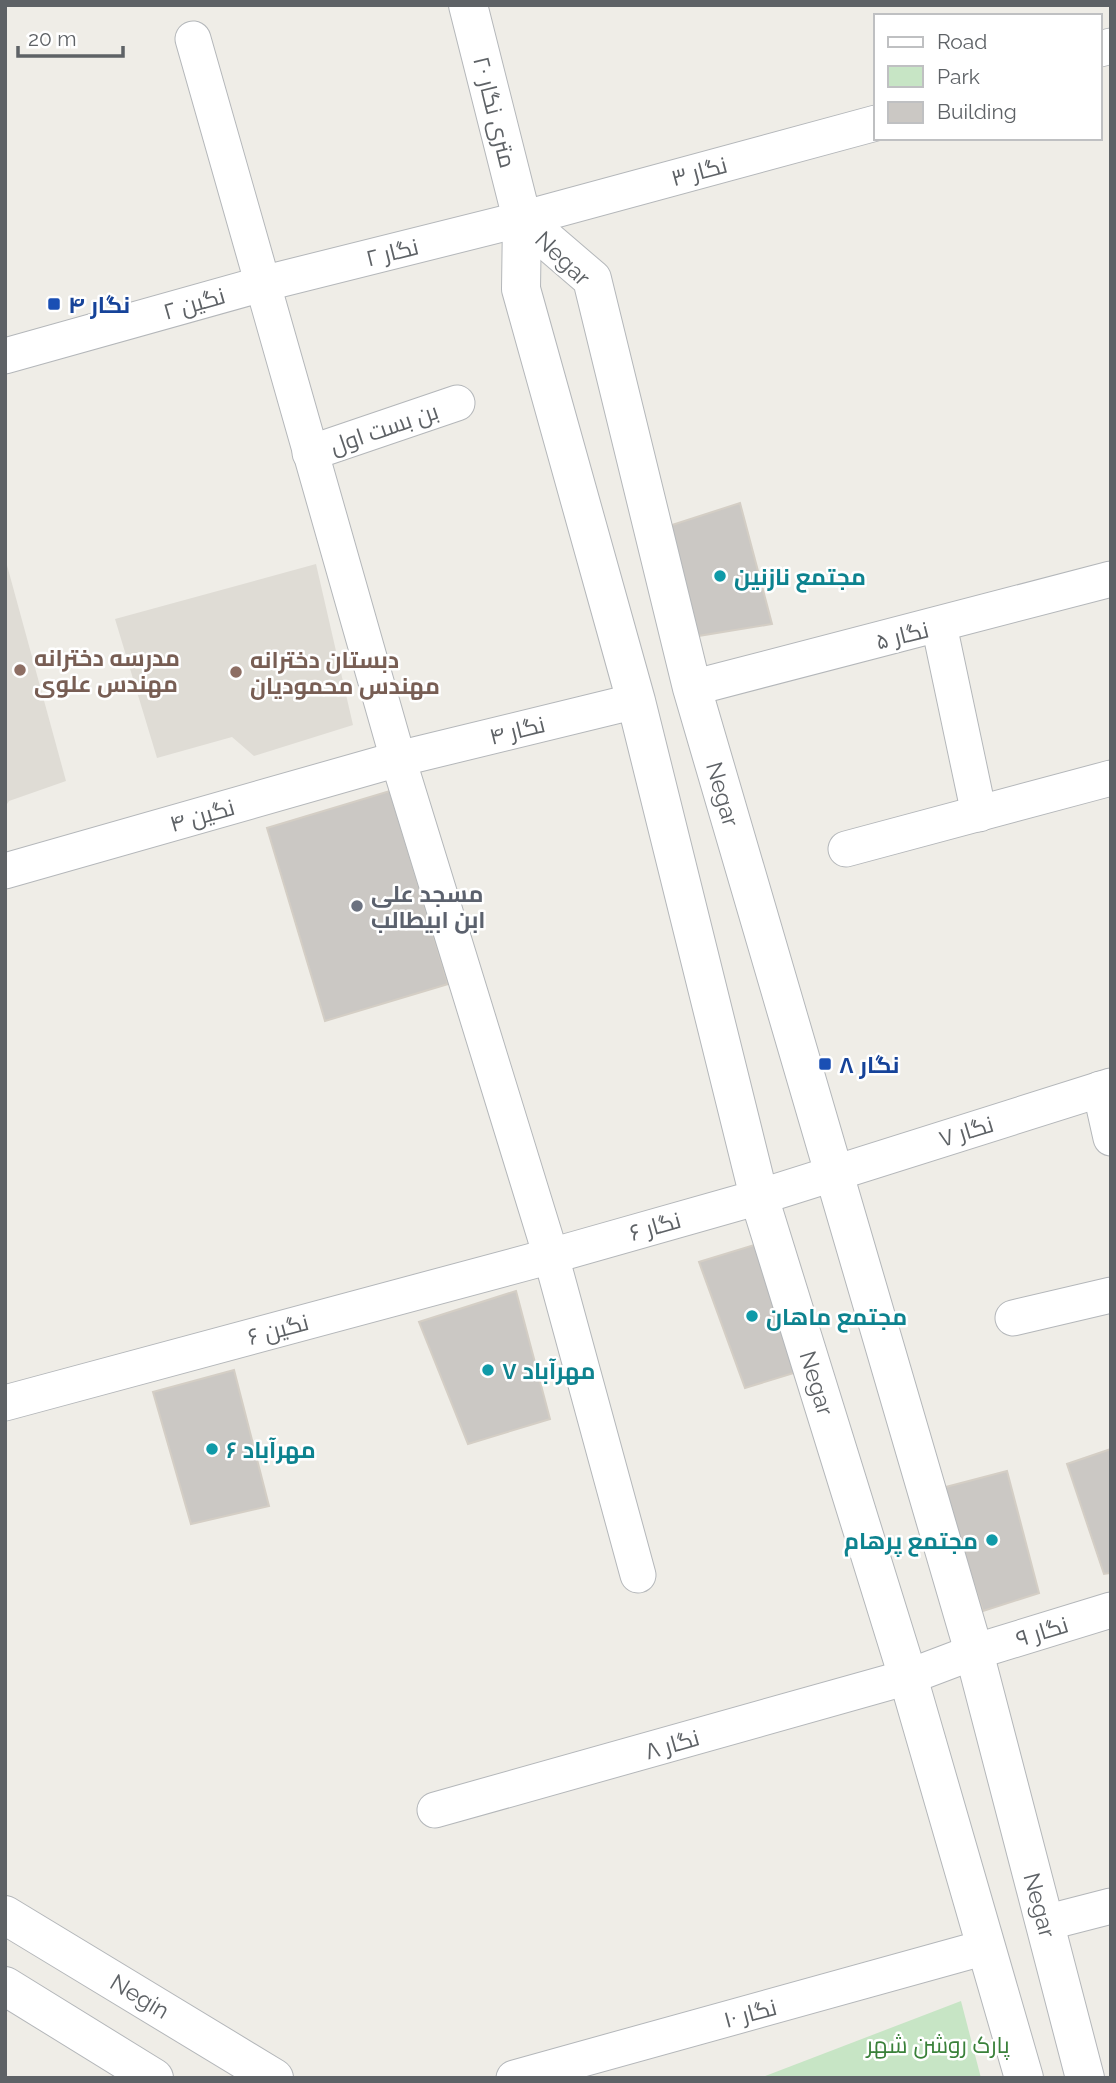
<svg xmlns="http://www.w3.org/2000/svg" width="1116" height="2083" font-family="Raleway,Cairo,sans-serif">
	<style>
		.education { fill: #dfdcd5 }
		.green { fill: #c7e5c5 }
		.building { fill: #cbc8c4; stroke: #d4cec5; stroke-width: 2 }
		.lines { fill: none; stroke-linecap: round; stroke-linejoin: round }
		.minor-casing { stroke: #b4b7ba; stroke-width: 37 }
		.tertiary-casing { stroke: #b4b7ba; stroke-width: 40 }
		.minor { stroke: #fff; stroke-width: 35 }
		.tertiary { stroke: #fff; stroke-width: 38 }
		.transit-dot { fill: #1a4fb4; stroke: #fff; stroke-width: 2.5 }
		.culture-dot { fill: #0f9aa8; stroke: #fff; stroke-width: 2.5 }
		.education-dot { fill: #8d6e63; stroke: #fff; stroke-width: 2.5 }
		.worship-dot { fill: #6b7280; stroke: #fff; stroke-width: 2.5 }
		.labels { text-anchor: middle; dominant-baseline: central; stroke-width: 5; stroke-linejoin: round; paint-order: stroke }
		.street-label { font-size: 23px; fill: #5e6266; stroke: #fff }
		.transit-label { font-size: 23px; font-weight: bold; fill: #164399; stroke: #fff; text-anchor: start }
		.culture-label { font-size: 23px; font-weight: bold; fill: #0d838f; stroke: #fff; text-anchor: start }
		.education-label { font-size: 23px; font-weight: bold; fill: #785e54; stroke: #fff; text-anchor: start }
		.worship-label { font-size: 23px; font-weight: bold; fill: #5b616d; stroke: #fff; text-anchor: start }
		.park-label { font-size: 23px; fill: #3a813a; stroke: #fff }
	</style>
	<rect width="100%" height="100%" fill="#efede7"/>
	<g class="education">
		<path d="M 5,558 L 66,781 L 9,801 L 5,807 Z"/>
		<path d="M 316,564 L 353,725 L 254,756 L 232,737 L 157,758 L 115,619 Z"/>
	</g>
	<path class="green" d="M 961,2001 L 981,2078 L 760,2078 Z"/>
	<g class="building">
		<path d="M 740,503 L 772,624 L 698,636 L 666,527 Z"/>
		<path d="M 390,791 L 448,984 L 325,1021 L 267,828 Z"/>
		<path d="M 764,1242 L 800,1371 L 745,1388 L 699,1262 Z"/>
		<path d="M 516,1291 L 550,1419 L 468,1444 L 419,1322 Z"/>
		<path d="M 234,1370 L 269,1506 L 191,1524 L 153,1392 Z"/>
		<path d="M 1111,1449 L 1111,1573 L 1104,1574 L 1067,1464 Z"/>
		<path d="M 1007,1471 L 1039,1593 L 983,1611 L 942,1488 Z"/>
	</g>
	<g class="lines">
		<g class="minor-casing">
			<g id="minor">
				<path d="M 193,39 L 398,759 L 551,1256 L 638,1575"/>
				<path d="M 1100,49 L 1111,46"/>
				<path d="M 5,356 L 262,284 L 522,219 L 876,123"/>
				<path d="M 310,453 L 457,403"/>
				<path d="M 939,625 L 979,814"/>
				<path d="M 692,688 L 1111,579"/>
				<path d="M 846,849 L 1111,778"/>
				<path d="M 5,871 L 398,759 L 636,701"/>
				<path d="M 1100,1089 L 1111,1138"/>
				<path d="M 1013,1318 L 1111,1295"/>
				<path d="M 5,1403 L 551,1256 L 759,1197 L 1111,1086"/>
				<path d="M 435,1810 L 908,1677 L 974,1652 L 1111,1610"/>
				<path d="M 1045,1923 L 1111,1906"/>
				<path d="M 514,2078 L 986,1947"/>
			</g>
		</g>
		<g class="tertiary-casing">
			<g id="tertiary">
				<path d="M 468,5 L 522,219 L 521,289 L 636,701 L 759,1197 L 908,1677 L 1024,2078"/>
				<path d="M 522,219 L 592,279 L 692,688 L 974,1652 L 1085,2078"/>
				<path d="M 5,1915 L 274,2078"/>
				<path d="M 5,1986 L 154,2078"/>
			</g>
		</g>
		<use href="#minor" class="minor"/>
		<use href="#tertiary" class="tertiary"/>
	</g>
	<g class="transit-dot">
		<rect x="47" y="297" width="14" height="14" rx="3.5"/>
		<rect x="818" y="1057" width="14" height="14" rx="3.5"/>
	</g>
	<g class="culture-dot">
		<circle cx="720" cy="576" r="7"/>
		<circle cx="752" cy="1316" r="7"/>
		<circle cx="488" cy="1370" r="7"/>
		<circle cx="212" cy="1449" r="7"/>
		<circle cx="992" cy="1540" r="7"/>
	</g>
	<g class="education-dot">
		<circle cx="20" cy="670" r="7"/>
		<circle cx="236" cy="672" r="7"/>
	</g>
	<circle class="worship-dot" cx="357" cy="906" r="7"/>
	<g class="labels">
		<g class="street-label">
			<text transform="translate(495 112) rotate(76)">۲۰ متری نگار</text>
			<text transform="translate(699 171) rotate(-15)">نگار ۳</text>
			<text transform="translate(392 252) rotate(-14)">نگار ۲</text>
			<text transform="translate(563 258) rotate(44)">Negar</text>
			<text transform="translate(194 303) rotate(-16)">نگین ۲</text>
			<text transform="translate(384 428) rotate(-19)">بن بست اول</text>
			<text transform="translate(902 635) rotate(-14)">نگار ۵</text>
			<text transform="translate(517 730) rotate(-14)">نگار ۴</text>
			<text transform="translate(723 794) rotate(74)">Negar</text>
			<text transform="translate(202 815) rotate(-16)">نگین ۴</text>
			<text transform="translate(966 1131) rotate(-17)">نگار ۷</text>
			<text transform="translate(655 1226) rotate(-16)">نگار ۶</text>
			<text transform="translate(278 1329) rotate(-15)">نگین ۶</text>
			<text transform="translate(817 1383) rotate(73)">Negar</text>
			<text transform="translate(1042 1631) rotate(-17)">نگار ۹</text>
			<text transform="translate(672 1744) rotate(-16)">نگار ۸</text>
			<text transform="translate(1040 1905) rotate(75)">Negar</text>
			<text transform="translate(140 1996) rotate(31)">Negin</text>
			<text transform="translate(750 2013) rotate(-15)">نگار ۱۰</text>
		</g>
		<g class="transit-label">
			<text x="68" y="304">نگار ۴</text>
			<text x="839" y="1064">نگار ۸</text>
		</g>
		<g class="culture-label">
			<text x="734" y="576">مجتمع نازنین</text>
			<text x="766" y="1316">مجتمع ماهان</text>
			<text x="502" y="1370">مهرآباد ۷</text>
			<text x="226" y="1449">مهرآباد ۶</text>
			<text x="978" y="1540" text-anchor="end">مجتمع پرهام</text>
		</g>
		<g class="education-label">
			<text x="34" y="657">مدرسه دخترانه<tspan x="34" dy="26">مهندس علوی</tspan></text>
			<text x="250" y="659">دبستان دخترانه<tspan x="250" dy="26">مهندس محمودیان</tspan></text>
		</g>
		<g class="worship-label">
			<text x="371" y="893">مسجد علی<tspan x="371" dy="26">ابن ابیطالب</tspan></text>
		</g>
		<g class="park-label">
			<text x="938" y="2044">پارک روشن شهر</text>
		</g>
	</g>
	<rect width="1116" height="2083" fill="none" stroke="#5e6266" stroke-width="14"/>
	<rect x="874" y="14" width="228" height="126" fill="#ffffff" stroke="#bfc0c2" stroke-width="2"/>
	<rect x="888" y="37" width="35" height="10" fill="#ffffff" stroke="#bfc0c2" stroke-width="2"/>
	<text x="937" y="49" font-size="21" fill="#5e6266">Road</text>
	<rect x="888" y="66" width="35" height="21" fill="#c7e5c5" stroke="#bfc0c2" stroke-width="2"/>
	<text x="937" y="84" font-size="21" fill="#5e6266">Park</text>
	<rect x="888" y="102" width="35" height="21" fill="#cbc8c4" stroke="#bfc0c2" stroke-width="2"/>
	<text x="937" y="119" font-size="21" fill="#5e6266">Building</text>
	<path d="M18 46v10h105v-10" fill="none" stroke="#5e6266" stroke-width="3.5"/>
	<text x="28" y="46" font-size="21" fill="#5e6266" stroke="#ffffff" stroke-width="5" paint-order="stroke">20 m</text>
</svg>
